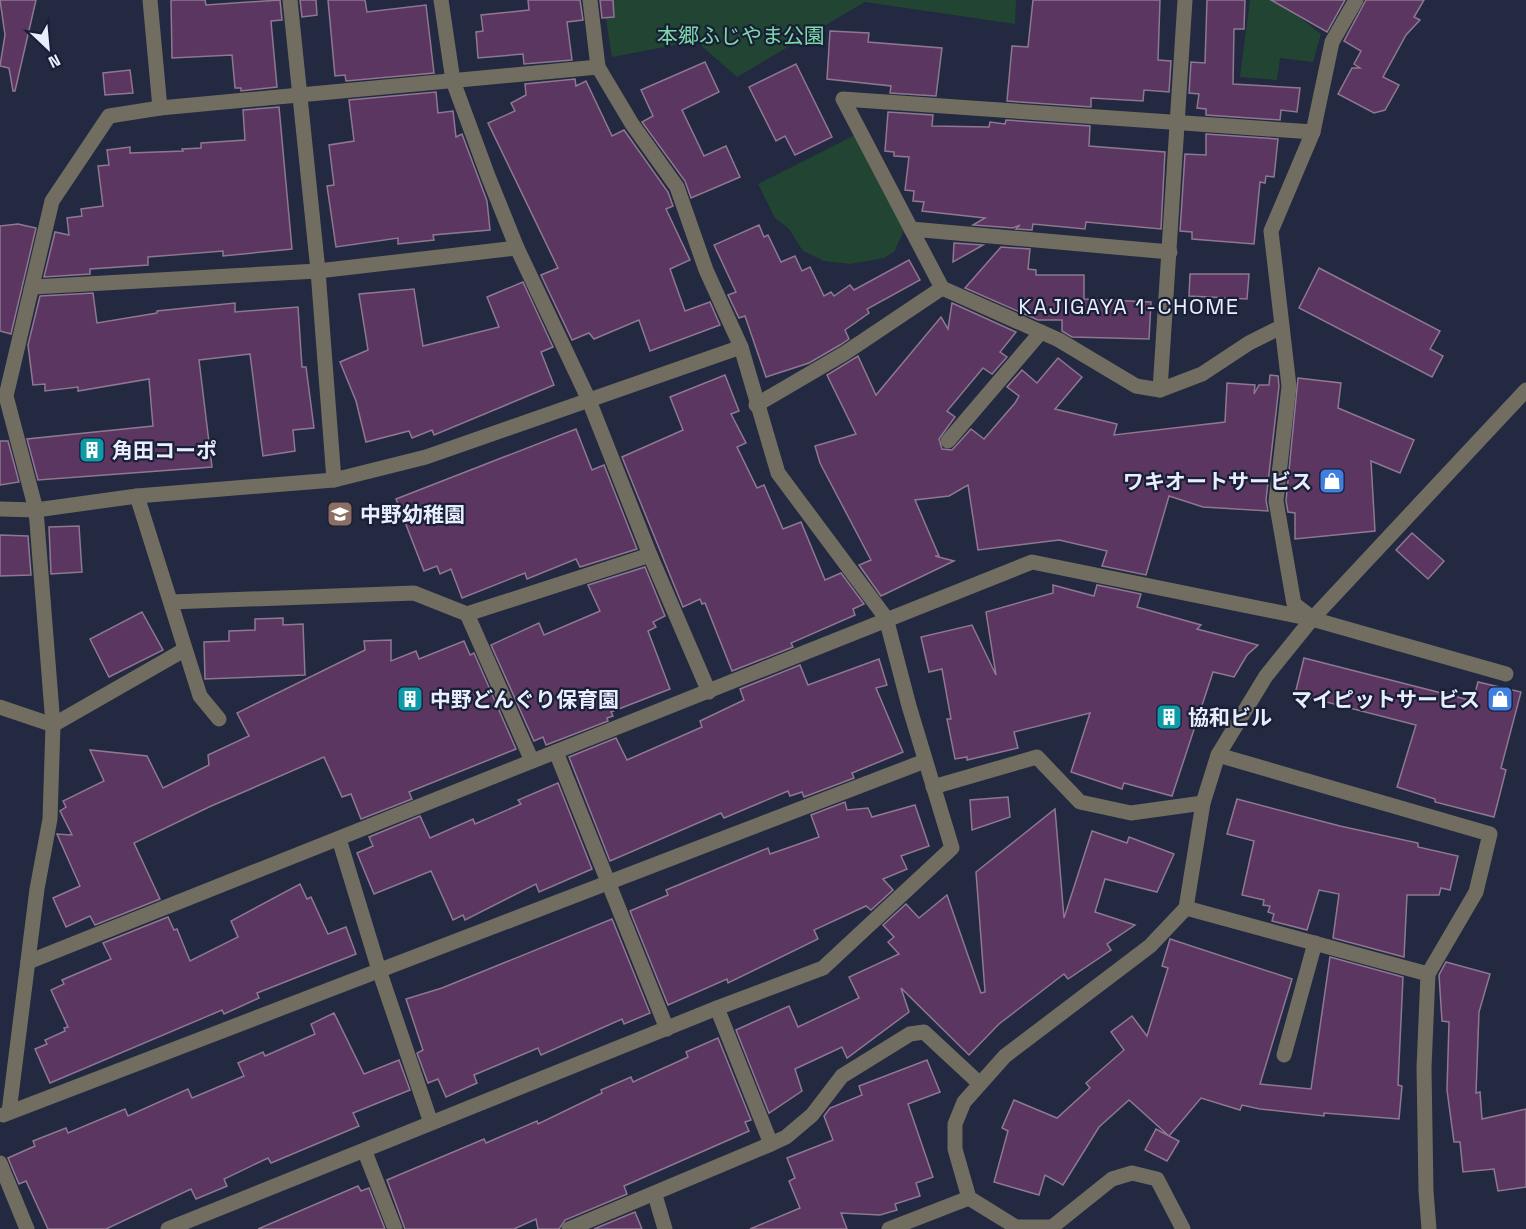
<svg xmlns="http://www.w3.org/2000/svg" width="1526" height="1229" font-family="'Space Grotesk','Noto Sans JP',sans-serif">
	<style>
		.green { fill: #214532 }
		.building { fill: #5b3661; stroke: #8e7890; stroke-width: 1.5 }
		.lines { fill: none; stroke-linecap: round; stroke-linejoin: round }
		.lane { stroke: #716d60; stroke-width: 15 }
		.street { stroke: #716d60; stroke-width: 15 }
		.labels { text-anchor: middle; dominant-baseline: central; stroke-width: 4.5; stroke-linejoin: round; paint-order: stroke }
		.park-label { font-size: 21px; fill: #7ddaa8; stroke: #191f36 }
		.poi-label { font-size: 21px; font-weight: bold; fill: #e9eefe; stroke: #191f36; text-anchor: start }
		.neighbourhood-label { font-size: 22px; letter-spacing: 1.5px; fill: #e9eefe; stroke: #191f36 }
	</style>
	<rect width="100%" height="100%" fill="#222940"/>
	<g class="green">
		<path d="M 603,0 L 1016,0 L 1015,24 L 865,2 L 737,77 L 696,41 L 612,57 Z"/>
		<path d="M 1250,0 L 1277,0 L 1321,34 L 1313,62 L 1280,58 L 1277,80 L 1240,77 Z"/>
		<path d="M 859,133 L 908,222 L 894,252 L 884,258 L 850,264 L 824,261 L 803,251 L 789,229 L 775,218 L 758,184 Z"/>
	</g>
	<g class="building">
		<path d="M 0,0 L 36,0 L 15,91 L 13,91 L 9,68 L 0,66 L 5,35 Z"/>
		<path d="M 171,0 L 205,0 L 206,5 L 280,0 L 282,20 L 271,21 L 277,87 L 241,91 L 241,88 L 235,88 L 232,55 L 172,58 Z"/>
		<path d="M 300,0 L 316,0 L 317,15 L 302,17 Z"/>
		<path d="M 328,0 L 365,0 L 367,12 L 426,5 L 434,73 L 346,81 L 345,75 L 335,76 Z"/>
		<path d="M 528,0 L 580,0 L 583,20 L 567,22 L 572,60 L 524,64 L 523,54 L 478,58 L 476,32 L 483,31 L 481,15 L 529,10 Z"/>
		<path d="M 600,0 L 613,0 L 614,17 L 602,18 Z"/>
		<path d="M 1033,0 L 1160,0 L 1158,60 L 1171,61 L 1169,92 L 1144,90 L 1143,101 L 1091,98 L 1091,107 L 1007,101 L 1012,46 L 1028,47 Z"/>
		<path d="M 1207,0 L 1245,0 L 1244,29 L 1234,29 L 1233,84 L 1300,88 L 1297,112 L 1281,110 L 1280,120 L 1206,115 L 1206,109 L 1197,108 L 1199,94 L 1189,93 L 1191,62 L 1205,63 Z"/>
		<path d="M 1271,0 L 1345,0 L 1327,32 Z"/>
		<path d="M 1366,0 L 1424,0 L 1414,17 L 1420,20 L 1406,35 L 1383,77 L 1399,85 L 1385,110 L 1374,113 L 1338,94 L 1352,68 L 1360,68 L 1354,64 L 1361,51 L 1344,41 Z"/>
		<path d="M 830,31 L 869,33 L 868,42 L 942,48 L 936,96 L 890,93 L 891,86 L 827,79 Z"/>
		<path d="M 705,62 L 719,92 L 682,110 L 704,156 L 726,146 L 740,177 L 691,198 L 685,181 L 642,122 L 653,116 L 641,90 Z"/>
		<path d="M 796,64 L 832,137 L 795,155 L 785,136 L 776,141 L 749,87 Z"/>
		<path d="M 130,70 L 133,93 L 105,95 L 103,73 Z"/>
		<path d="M 575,79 L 576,86 L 586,81 L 612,136 L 624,130 L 668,192 L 673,206 L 666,209 L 690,260 L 670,269 L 685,311 L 710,302 L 720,325 L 650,351 L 639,320 L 594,339 L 589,333 L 572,340 L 541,275 L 558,268 L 488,123 L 515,111 L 511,103 L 526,95 L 525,84 Z"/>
		<path d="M 436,92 L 438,113 L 453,111 L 456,137 L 462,134 L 487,201 L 490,230 L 433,235 L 434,240 L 398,244 L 398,238 L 336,247 L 327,186 L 334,185 L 329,145 L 354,141 L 349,100 Z"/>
		<path d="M 279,107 L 292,249 L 223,256 L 223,251 L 148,257 L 148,265 L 90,269 L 90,274 L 44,277 L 55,232 L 69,235 L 67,218 L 82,216 L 81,209 L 103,206 L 98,166 L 109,165 L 107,150 L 130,147 L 130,153 L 183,151 L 182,149 L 201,148 L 201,143 L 245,140 L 243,110 Z"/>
		<path d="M 888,112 L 933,115 L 932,126 L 989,127 L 990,122 L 1005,124 L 1006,120 L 1090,126 L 1089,146 L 1165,152 L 1161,229 L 1086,222 L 1085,229 L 1033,224 L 1032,230 L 1016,229 L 1020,225 L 1013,228 L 973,225 L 985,218 L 922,211 L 924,202 L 913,201 L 914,191 L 905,190 L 909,157 L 894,156 L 894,152 L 885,151 Z"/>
		<path d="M 1206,134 L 1278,139 L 1274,177 L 1266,176 L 1265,183 L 1260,182 L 1254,244 L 1192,239 L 1192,232 L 1180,231 L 1185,154 L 1206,155 Z"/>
		<path d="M 18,224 L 36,228 L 11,334 L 0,331 L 0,226 Z"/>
		<path d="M 759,225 L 764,237 L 768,235 L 781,262 L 795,256 L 802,271 L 810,267 L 824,296 L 831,292 L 834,296 L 850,285 L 854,290 L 909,260 L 920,280 L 867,309 L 869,313 L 845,330 L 849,339 L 840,345 L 809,363 L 766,377 L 745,316 L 739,318 L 728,295 L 736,292 L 714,245 Z"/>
		<path d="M 954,243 L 983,245 L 953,262 Z"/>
		<path d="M 1001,247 L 1030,249 L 1028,269 L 1036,270 L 1036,275 L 1084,275 L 1084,299 L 1151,302 L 1149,339 L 1072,337 L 1062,331 L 1062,320 L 1038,320 L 965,288 Z"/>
		<path d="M 1319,268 L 1440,331 L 1430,349 L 1443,356 L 1432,377 L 1299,308 Z"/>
		<path d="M 1190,274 L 1249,274 L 1247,299 L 1189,296 Z"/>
		<path d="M 523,282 L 553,347 L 541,352 L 554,385 L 434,435 L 432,430 L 412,438 L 409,431 L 366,442 L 356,401 L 340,362 L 368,350 L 359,294 L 414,289 L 423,346 L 499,327 L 487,297 Z"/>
		<path d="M 93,293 L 97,323 L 157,313 L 157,311 L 235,303 L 235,312 L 298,307 L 302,367 L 306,367 L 314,428 L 293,430 L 295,451 L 263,456 L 250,354 L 199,360 L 212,467 L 38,480 L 27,439 L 153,426 L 149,379 L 78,391 L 78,387 L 45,391 L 45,384 L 33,385 L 28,345 L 40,296 Z"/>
		<path d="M 952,303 L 1016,332 L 1000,352 L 1007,357 L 992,374 L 983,368 L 947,411 L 955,417 L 939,439 L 942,449 L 952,450 L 971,429 L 984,439 L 1015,403 L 1019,396 L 1007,387 L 1022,370 L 1037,383 L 1058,358 L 1082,377 L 1055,409 L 1117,424 L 1114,435 L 1225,422 L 1227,383 L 1255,385 L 1254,394 L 1259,385 L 1269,385 L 1270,375 L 1278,376 L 1279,386 L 1266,500 L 1268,511 L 1203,507 L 1169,496 L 1146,575 L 1102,566 L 1107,551 L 1059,540 L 978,550 L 968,485 L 949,496 L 915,500 L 939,556 L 935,556 L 954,561 L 881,596 L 859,565 L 871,560 L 820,463 L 815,446 L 856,434 L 827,375 L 858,356 L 876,395 L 941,317 L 948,329 Z"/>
		<path d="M 725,375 L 739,411 L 731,414 L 746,443 L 737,447 L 757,488 L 764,485 L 783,529 L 801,522 L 825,580 L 841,573 L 864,604 L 853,609 L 855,615 L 791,643 L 793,647 L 732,671 L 705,603 L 702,604 L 700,599 L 683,607 L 622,457 L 683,430 L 670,397 Z"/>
		<path d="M 1298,378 L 1341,383 L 1338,408 L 1414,440 L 1400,473 L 1371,461 L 1375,531 L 1295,539 L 1295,513 L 1288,512 L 1286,501 Z"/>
		<path d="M 576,429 L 592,470 L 604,465 L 637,549 L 580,567 L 576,559 L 527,579 L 525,573 L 462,598 L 451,569 L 440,574 L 437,566 L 424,571 L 396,499 Z"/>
		<path d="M 0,441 L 8,441 L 19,482 L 0,485 Z"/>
		<path d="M 79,526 L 82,572 L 51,574 L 49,527 Z"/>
		<path d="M 1412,533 L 1444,561 L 1428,579 L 1396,550 Z"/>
		<path d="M 0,535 L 28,536 L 31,575 L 0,576 Z"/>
		<path d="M 645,567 L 665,616 L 653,622 L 656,627 L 648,631 L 670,689 L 611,712 L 613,716 L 607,718 L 608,721 L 546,745 L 543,737 L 534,741 L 491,645 L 539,623 L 544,635 L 600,611 L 588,585 Z"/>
		<path d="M 1053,585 L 1094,596 L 1097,585 L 1141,594 L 1137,607 L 1201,625 L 1197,629 L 1258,645 L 1247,655 L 1234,677 L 1213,672 L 1172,796 L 1124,783 L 1122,789 L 1071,772 L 1090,713 L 1014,732 L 1018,748 L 967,760 L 967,757 L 955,759 L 947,719 L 951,719 L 942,669 L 929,672 L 921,637 L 972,625 L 996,675 L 986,612 L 1053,593 Z"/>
		<path d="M 142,612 L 163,650 L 109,677 L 90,639 Z"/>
		<path d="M 283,618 L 283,625 L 303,624 L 305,675 L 205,679 L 204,642 L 229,641 L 229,631 L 255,630 L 255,619 Z"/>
		<path d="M 391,640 L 391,661 L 416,651 L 419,659 L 464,641 L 470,655 L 474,653 L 516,749 L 409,792 L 412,799 L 361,819 L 351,794 L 342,797 L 324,757 L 209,807 L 134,843 L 160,899 L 95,925 L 90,916 L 66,927 L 53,898 L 80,886 L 57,834 L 72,835 L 60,811 L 66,807 L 63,801 L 104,781 L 90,750 L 147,756 L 163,788 L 209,765 L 208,755 L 249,736 L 237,713 L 365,650 L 364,641 Z"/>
		<path d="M 1304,658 L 1473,701 L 1478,682 L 1521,692 L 1501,768 L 1506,770 L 1494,817 L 1435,802 L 1435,799 L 1397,787 L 1416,725 L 1295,694 Z"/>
		<path d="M 879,659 L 887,685 L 876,688 L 903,752 L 852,773 L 854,778 L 804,797 L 802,792 L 790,796 L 788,791 L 724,818 L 721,813 L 610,861 L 569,757 L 616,738 L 627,760 L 702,727 L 700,721 L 744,700 L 740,689 L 800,665 L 808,685 Z"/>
		<path d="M 558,783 L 592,869 L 539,892 L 536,884 L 465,920 L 463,915 L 453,920 L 431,871 L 374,894 L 357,853 L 373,846 L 369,837 L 420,816 L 430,838 L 473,819 L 475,824 L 521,804 L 518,800 Z"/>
		<path d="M 1008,797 L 1010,817 L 972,830 L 970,800 Z"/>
		<path d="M 1237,799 L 1340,826 L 1418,843 L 1418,847 L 1458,856 L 1450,890 L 1441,888 L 1439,895 L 1407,895 L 1404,957 L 1333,938 L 1339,894 L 1319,890 L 1307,930 L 1272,921 L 1274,914 L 1268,912 L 1270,906 L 1263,905 L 1264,900 L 1242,895 L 1254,841 L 1227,834 Z"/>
		<path d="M 845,802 L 847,810 L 868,808 L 872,817 L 915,805 L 929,846 L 901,856 L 907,869 L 883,879 L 893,890 L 871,910 L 866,906 L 814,930 L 818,939 L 728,983 L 727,979 L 668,1005 L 630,911 L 668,895 L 666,890 L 768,848 L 770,854 L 819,837 L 811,815 Z"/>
		<path d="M 1055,809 L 1064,918 L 1092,831 L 1127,843 L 1129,837 L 1174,854 L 1157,892 L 1105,879 L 1095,912 L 1135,925 L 1107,944 L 1111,950 L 1068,979 L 1064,974 L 999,1024 L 969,1055 L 901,988 L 909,1012 L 847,1058 L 842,1047 L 795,1069 L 802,1091 L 769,1113 L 736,1030 L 789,1006 L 798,1027 L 859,998 L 849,977 L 899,954 L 888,942 L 894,937 L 883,925 L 906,904 L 919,918 L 947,895 L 981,993 L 985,992 L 976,872 Z"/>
		<path d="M 300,884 L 307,899 L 311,897 L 328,934 L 346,927 L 356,954 L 257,993 L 259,998 L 224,1014 L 222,1010 L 50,1083 L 35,1049 L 47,1044 L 45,1040 L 65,1031 L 64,1028 L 68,1027 L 51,990 L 64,984 L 62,980 L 111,959 L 103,943 L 168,917 L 174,930 L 177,929 L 190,961 L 238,937 L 231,921 Z"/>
		<path d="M 612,919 L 650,1013 L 624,1024 L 622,1019 L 541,1055 L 538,1048 L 474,1075 L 477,1083 L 446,1097 L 438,1079 L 428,1083 L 417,1053 L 423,1050 L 406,999 L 442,988 Z"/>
		<path d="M 1170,939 L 1292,979 L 1260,1084 L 1311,1089 L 1330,957 L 1403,977 L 1398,1085 L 1402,1086 L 1399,1119 L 1324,1113 L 1324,1116 L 1260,1109 L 1242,1105 L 1240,1110 L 1201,1098 L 1169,1136 L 1179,1141 L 1167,1161 L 1145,1150 L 1156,1129 L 1169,1136 L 1129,1100 L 1099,1127 L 1063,1185 L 1045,1175 L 1039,1195 L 994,1182 L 1008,1131 L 1002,1128 L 1014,1100 L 1057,1118 L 1090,1088 L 1086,1083 L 1124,1050 L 1111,1032 L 1132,1016 L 1147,1036 L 1168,968 L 1162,966 Z"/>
		<path d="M 1446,962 L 1490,974 L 1479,1012 L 1476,1093 L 1480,1092 L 1482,1119 L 1526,1109 L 1526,1187 L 1498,1191 L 1494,1169 L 1463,1172 L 1460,1142 L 1454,1142 L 1447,1090 L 1449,1022 L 1442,1021 L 1439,975 Z"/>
		<path d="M 334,1013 L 364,1074 L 399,1060 L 410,1090 L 353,1113 L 359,1126 L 271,1163 L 268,1158 L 224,1179 L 227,1186 L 196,1199 L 191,1189 L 106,1229 L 48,1229 L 26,1181 L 19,1184 L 8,1158 L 35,1146 L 33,1141 L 66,1128 L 68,1133 L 125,1109 L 128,1116 L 188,1089 L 192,1098 L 244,1076 L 238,1063 L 263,1052 L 265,1056 L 315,1034 L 311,1024 Z"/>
		<path d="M 718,1038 L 751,1120 L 745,1122 L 749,1131 L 624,1186 L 627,1194 L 565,1220 L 559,1229 L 538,1229 L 536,1219 L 514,1229 L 405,1229 L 387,1180 L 484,1139 L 486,1143 L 537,1121 L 538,1124 L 602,1093 L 601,1090 L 631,1077 L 633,1082 L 688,1057 L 686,1052 Z"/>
		<path d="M 927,1060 L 940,1092 L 908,1104 L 933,1177 L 916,1183 L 920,1196 L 895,1204 L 897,1210 L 880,1215 L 841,1213 L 847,1229 L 750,1229 L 800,1208 L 789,1181 L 795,1178 L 787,1158 L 833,1140 L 824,1116 L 830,1108 L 862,1095 L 859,1086 Z"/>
		<path d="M 358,1186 L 361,1191 L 369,1188 L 385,1229 L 258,1229 Z"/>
		<path d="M 635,1212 L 642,1229 L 594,1229 Z"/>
	</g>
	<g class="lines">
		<g class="lane">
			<path d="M 948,441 L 1041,332"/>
			<path d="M 1312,619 L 1506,674"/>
			<path d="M 933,787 L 1037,757 L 1080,802 L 1131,813 L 1203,803"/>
		</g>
		<g class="street">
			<path d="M 150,0 L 160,108"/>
			<path d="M 290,0 L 318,271 L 334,480"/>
			<path d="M 441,0 L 453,81 L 488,176 L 517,248 L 588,398 L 650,555 L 709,692"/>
			<path d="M 911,229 L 1170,252"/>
			<path d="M 33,287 L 318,271 L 517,248"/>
			<path d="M 1281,327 L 1249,343 L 1202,374 L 1160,390 L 1136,386 L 1059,340 L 942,288 L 843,99 L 1313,132"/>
			<path d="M 1160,390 L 1185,0"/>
			<path d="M 756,405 L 845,353 L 942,288"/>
			<path d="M 137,496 L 200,696 L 219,719"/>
			<path d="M 0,509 L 36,510 L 137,496 L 334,480 L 426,457 L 741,347"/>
			<path d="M 171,602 L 414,593 L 467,614 L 650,555"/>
			<path d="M 467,614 L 532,761"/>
			<path d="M 1311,617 L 1294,604 L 1276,501 L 1289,386 L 1271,231 L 1313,132 L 1332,42 L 1356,0"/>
			<path d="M 0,707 L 53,725 L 184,650"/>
			<path d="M 556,752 L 667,1029"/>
			<path d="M 1218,755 L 1490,834 L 1476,892 L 1428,974 L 1424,1068 L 1426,1191 L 1429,1229"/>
			<path d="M 339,839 L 379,970 L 431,1123"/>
			<path d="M 1186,908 L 1428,974"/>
			<path d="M 28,962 L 1032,562 L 1312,619"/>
			<path d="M 1284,1055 L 1315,943"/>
			<path d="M 9,1112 L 37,889 L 50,819 L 53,725 L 36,510 L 6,396 L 52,201 L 109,116 L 160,108 L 598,67"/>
			<path d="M 3,1115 L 925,761"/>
			<path d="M 771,1144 L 786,1137 L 812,1115 L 842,1076 L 910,1034 L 924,1032 L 980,1084"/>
			<path d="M 365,1152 L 395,1229"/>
			<path d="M 0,1163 L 27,1229"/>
			<path d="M 655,1195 L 665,1229"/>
			<path d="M 168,1229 L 717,1008 L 823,968 L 952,848 L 909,706 L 886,618 L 778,473 L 741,347 L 706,270 L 677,187 L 632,124 L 598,67 L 590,0"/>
			<path d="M 569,1229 L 771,1144 L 717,1008"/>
			<path d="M 889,1229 L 969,1198"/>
			<path d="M 1183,1229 L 1157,1179 L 1132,1173 L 1112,1179 L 1052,1227 L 1016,1227 L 969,1198 L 955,1149 L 955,1124 L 964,1102 L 1005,1056 L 1150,946 L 1186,908 L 1203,803 L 1218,755 L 1266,676 L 1312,619 L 1526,390"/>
		</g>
	</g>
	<defs>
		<g id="building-square" transform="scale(1.35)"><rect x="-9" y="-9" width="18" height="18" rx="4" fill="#0f9aa8" stroke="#191f36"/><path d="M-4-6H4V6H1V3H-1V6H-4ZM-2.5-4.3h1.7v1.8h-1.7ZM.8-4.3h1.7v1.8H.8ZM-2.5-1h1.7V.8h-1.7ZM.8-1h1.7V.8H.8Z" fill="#fff"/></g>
		<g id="shop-square" transform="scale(1.35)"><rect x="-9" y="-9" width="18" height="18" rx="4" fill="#3f7fe0" stroke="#191f36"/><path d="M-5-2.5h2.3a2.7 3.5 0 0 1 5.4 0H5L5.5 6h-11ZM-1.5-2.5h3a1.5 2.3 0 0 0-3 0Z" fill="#fff"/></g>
		<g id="school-square" transform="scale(1.35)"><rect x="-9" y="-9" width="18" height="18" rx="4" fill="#8d6e63" stroke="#191f36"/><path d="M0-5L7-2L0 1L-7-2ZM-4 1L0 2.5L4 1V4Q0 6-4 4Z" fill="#fff"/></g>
	</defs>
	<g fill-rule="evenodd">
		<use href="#building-square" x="92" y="450"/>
		<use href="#shop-square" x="1332" y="481"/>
		<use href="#school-square" x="340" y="514"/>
		<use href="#building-square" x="410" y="699"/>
		<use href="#shop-square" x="1500" y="699"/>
		<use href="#building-square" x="1169" y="717"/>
	</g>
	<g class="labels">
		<g class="park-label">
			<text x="741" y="35">本郷ふじやま公園</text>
		</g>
		<g class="poi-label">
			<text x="112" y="450">角田コーポ</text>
			<text x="1312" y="481" text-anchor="end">ワキオートサービス</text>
			<text x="360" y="514">中野幼稚園</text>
			<text x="430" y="699">中野どんぐり保育園</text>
			<text x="1480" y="699" text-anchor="end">マイピットサービス</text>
			<text x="1188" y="717">協和ビル</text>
		</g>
		<g class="neighbourhood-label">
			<text x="1129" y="306">KAJIGAYA 1-CHOME</text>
		</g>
	</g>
	<g transform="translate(48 48) rotate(154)" stroke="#191f36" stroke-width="4.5" paint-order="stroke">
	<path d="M0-4.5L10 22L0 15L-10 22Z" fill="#e9eefe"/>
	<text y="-9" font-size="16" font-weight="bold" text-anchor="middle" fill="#e9eefe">N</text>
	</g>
</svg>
